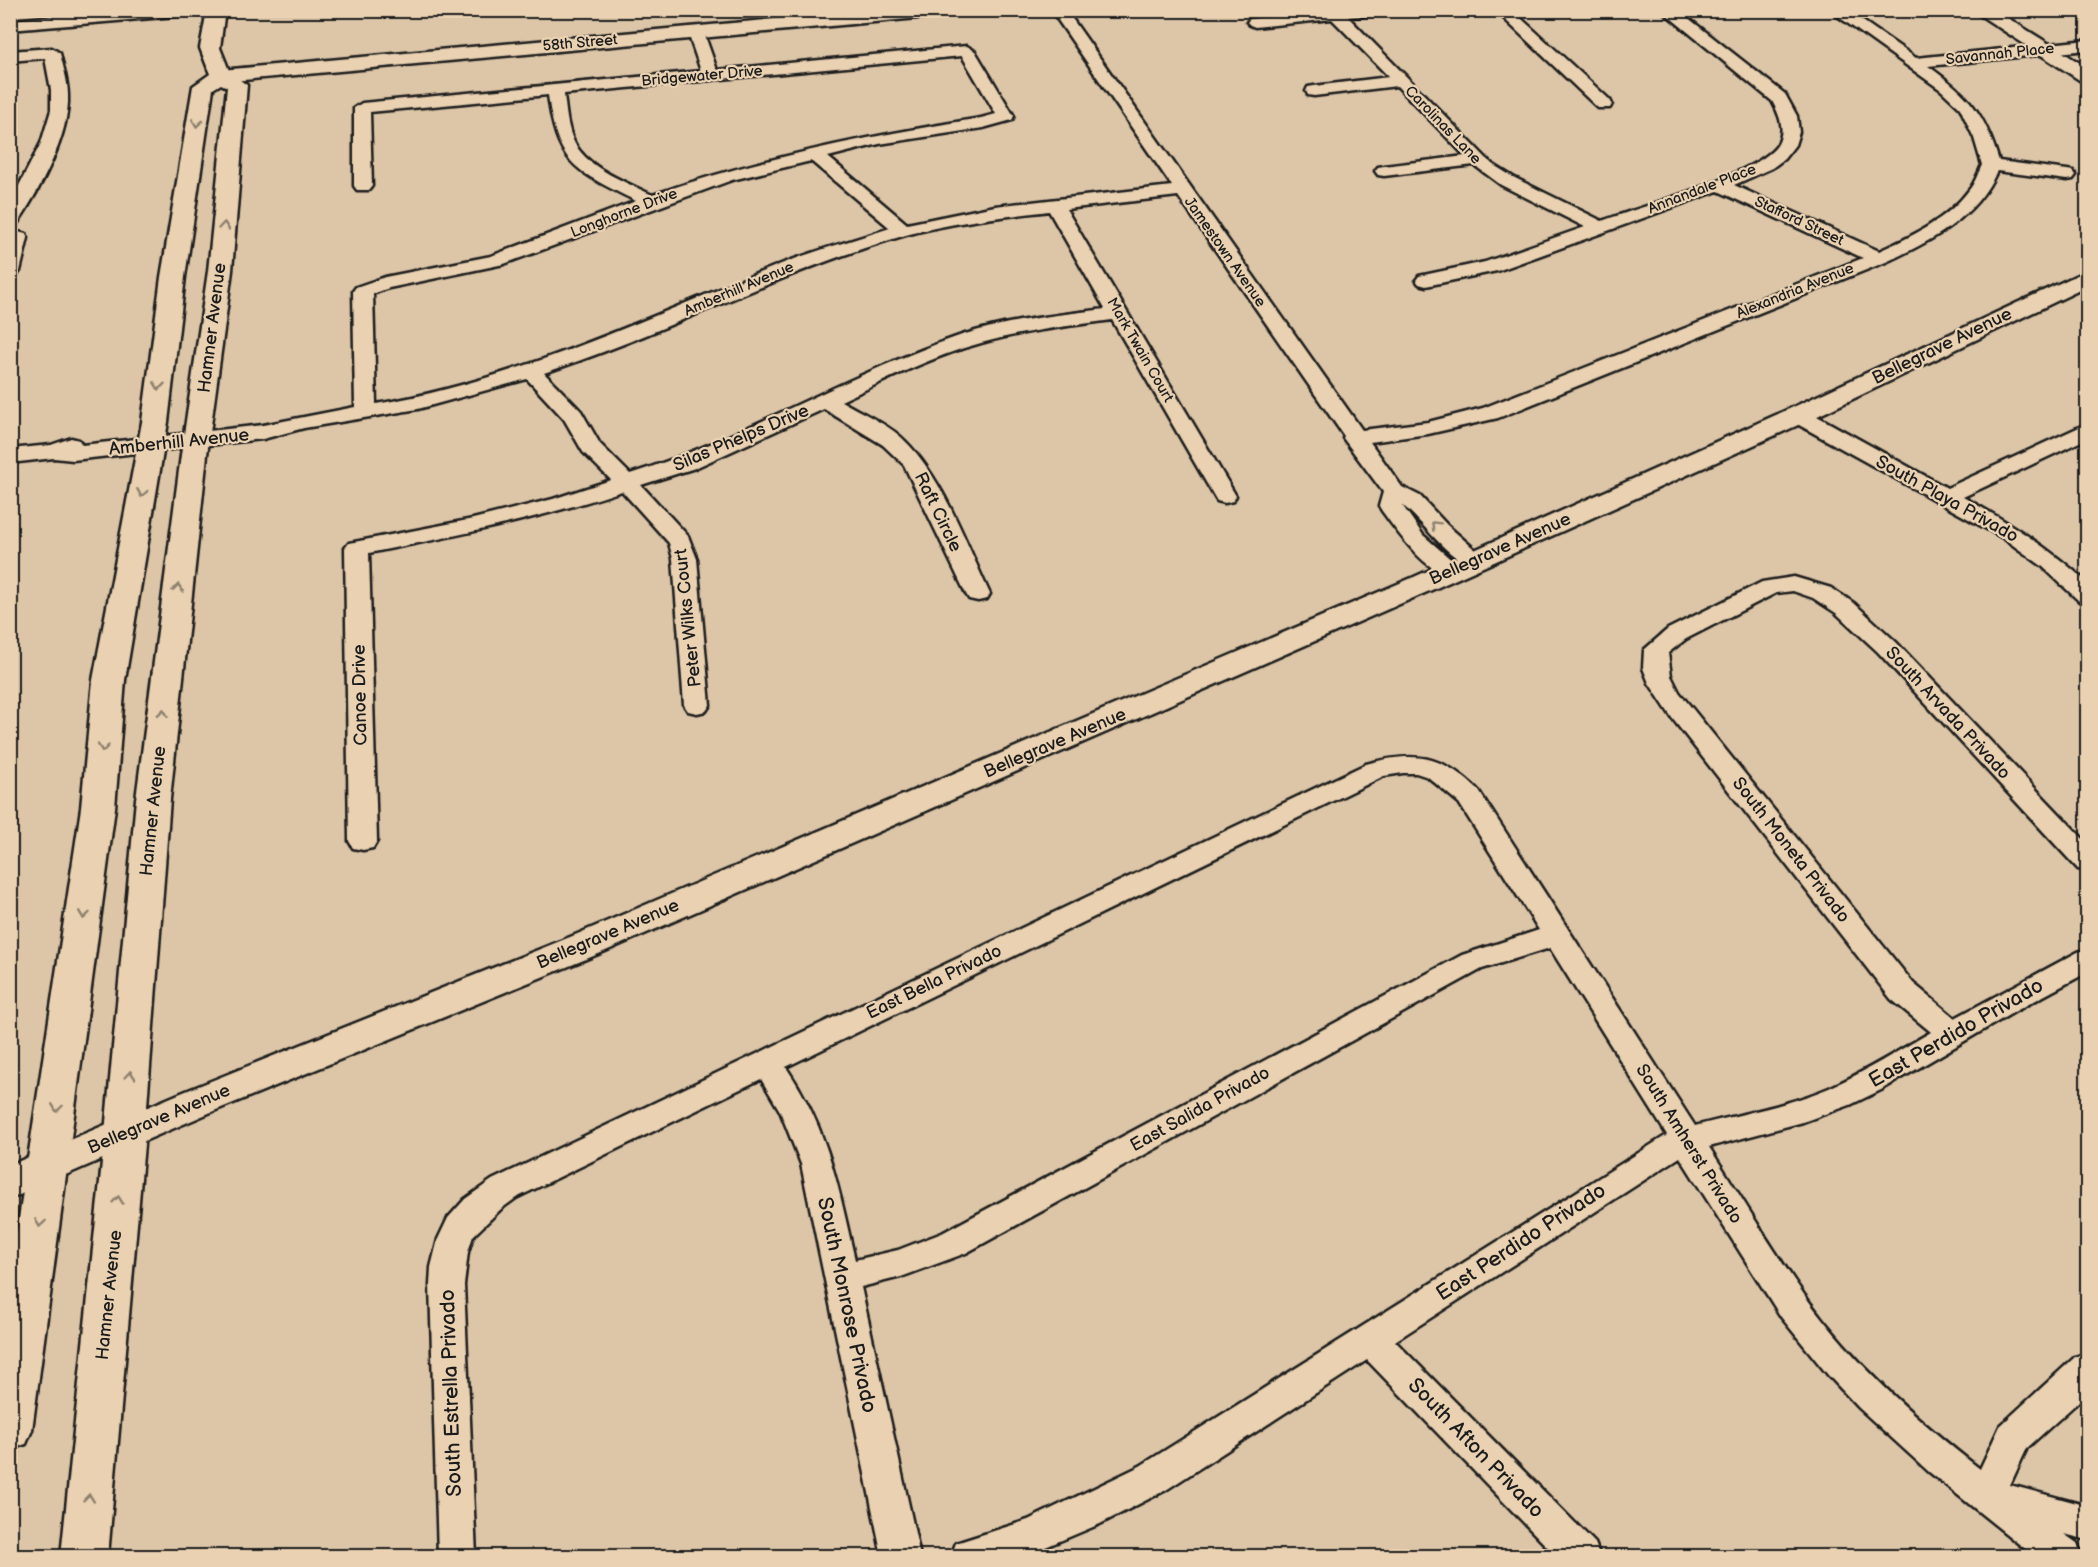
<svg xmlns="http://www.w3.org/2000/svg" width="2098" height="1567" font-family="'Balsamiq Sans',sans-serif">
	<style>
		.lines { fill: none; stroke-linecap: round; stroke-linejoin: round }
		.minor-casing { stroke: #1c1c1c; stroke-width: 5 }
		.tertiary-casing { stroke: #1c1c1c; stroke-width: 5 }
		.secondary-casing { stroke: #1c1c1c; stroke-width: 5 }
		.primary-casing { stroke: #1c1c1c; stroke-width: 5 }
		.minor { fill: #e9d1b1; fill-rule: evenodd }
		.tertiary { fill: #e9d1b1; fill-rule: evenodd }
		.secondary { fill: #e9d1b1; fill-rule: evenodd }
		.primary { fill: #e9d1b1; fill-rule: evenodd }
		.oneway { stroke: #8d806e }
		.labels { text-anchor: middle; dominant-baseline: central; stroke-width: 4.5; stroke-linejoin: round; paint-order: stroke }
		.far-street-label { font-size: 15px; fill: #1c1c1c; stroke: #e9d1b1 }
		.street-label { font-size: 18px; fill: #1c1c1c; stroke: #e9d1b1 }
		.near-street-label { font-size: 21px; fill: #1c1c1c; stroke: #e9d1b1 }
	</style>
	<rect width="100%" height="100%" fill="#ddc6a8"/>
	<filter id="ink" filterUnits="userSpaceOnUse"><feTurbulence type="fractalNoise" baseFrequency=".0167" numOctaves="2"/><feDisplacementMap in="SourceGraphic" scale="12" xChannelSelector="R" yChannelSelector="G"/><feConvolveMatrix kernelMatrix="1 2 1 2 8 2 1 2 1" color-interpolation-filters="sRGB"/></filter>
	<g filter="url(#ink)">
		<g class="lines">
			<g class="minor-casing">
				<g id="minor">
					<path d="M 127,10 L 195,10 L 188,15 L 10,30 L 10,20 Z"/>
					<path d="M 1051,10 L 1066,10 L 1362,430 L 1428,422 L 1483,408 L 1863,258 L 1718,191 L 1497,271 L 1426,286 L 1419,284 L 1416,280 L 1419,276 L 1485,262 L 1585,227 L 1501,185 L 1474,165 L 1384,176 L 1378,175 L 1375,171 L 1378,167 L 1384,166 L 1465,156 L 1397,86 L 1314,96 L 1308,95 L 1306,91 L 1308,87 L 1314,86 L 1389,77 L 1332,19 L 1255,27 L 1250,25 L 1247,22 L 1250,19 L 1324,10 L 1383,10 L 1376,15 L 1348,17 L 1492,164 L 1513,177 L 1602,221 C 1637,208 1762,173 1778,144 C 1786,129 1779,114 1772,101 L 1661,10 L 1678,10 L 1785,94 L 1797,116 L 1799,132 L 1795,145 L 1784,159 L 1772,168 L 1734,185 L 1879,251 C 1911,237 1948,219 1969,190 C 1975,183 1978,173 1982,165 L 1974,138 L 1960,108 L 1941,90 L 1829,10 L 1847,10 L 1916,58 L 2088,40 L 2088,50 L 1928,66 C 1969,95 1984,112 1999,161 L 2067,170 L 2073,171 L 2076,175 L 2073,179 L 2067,180 L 1997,171 C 1975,219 1931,241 1886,262 L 1498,418 L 1428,434 L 1370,442 L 1402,487 L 1420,496 L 1447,525 L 1487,560 L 1483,565 C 1455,572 1423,520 1402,505 L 1423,535 L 1463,570 L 1459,575 C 1431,582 1397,531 1382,511 L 1379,506 L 1383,492 L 1343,438 L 1344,436 L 1178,196 L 1066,209 L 1236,496 L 1233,501 L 1225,503 L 1217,501 L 1214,496 L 1112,320 C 1068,326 1024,331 981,343 C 933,356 886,380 841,401 C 860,412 884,422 901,437 C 942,474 966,544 990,594 L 987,599 L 978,601 L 969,599 L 966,594 L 904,465 L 883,445 L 824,409 L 695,468 L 641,485 L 688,536 L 697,559 L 710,705 L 706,711 L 697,713 L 688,711 L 684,705 L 673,559 L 669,543 L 622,491 C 539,519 455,536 369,553 L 377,841 L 373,848 L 363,850 L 353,848 L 349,841 L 345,548 L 349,543 L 473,519 L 553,499 L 611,480 L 583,452 L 564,419 L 527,379 L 418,409 L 304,428 L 263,439 L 73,460 L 54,458 L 10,463 L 10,449 L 51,445 L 71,438 L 79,440 L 82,445 L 263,425 L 355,407 L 353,291 L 356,287 L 385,277 L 491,256 L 636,201 C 577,171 557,166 548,95 L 370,112 L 372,186 L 369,190 L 357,190 L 354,186 L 354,108 L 362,103 L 701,71 L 688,33 L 696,28 L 704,33 L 717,70 L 967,46 L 975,51 L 1014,116 L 1012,120 L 983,128 L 879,144 L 828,157 L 907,224 L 995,206 L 1172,186 ZM 962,56 L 996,114 L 981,118 C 867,136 761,158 652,195 C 627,182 590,170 575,144 C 567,129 566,110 564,94 ZM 811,161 L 890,228 C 854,240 817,250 781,264 C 648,317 519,380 376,404 L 373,294 L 389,288 L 504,264 L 732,180 ZM 1049,211 L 1105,309 C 1058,315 1008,320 962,335 C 848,374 745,437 630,474 L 600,444 L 581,411 L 544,373 C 667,333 781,271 906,235 C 952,222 1001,217 1049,211 Z"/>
					<path d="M 1495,10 L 1512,10 L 1610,100 L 1612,104 L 1610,108 L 1598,108 Z"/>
					<path d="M 52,48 L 60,53 C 63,67 68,81 68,95 C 70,135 39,191 17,224 L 10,225 L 10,203 L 41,143 L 51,110 L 51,90 L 45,58 L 10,61 L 10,51 Z"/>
					<path d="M 10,230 L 26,234 L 28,238 L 20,271 L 17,275 L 10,277 Z"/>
					<path d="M 1798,409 L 1806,410 L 1947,488 L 2088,423 L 2088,438 L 1963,497 C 2010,523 2048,547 2088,583 L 2088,603 L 2079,601 L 2042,566 L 2003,538 L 1790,420 L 1787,415 L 1790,410 Z"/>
					<path d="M 1794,577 L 1831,588 L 1854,603 L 1896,642 L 2088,844 L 2088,871 L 2078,869 L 1878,652 L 1836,613 L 1813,598 L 1793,591 L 1776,593 L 1686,639 L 1668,653 L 1671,676 L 1679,692 L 1913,983 L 1955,1018 L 2078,952 L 2088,949 L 2088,972 L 2014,1012 L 1881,1090 L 1850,1105 L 1803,1122 L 1709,1147 C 1741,1196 1771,1248 1805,1296 C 1853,1363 1916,1419 1980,1469 L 2000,1426 L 2075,1357 L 2088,1353 L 2088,1393 L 2027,1448 L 2010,1485 L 2088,1506 L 2088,1540 L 2064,1534 L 2077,1543 L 2082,1556 L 2034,1556 L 1928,1471 L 1859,1408 L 1828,1375 L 1781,1317 L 1680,1157 L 1395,1341 L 1595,1543 L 1600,1556 L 1556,1556 L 1367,1360 L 1166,1490 L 1100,1524 L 1024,1556 L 951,1556 L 956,1543 L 1028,1520 L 1140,1466 L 1667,1135 L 1550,948 L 1482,969 L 966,1253 L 901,1277 L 861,1287 L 920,1556 L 882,1556 L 801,1164 L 780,1111 L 761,1079 L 516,1198 L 501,1209 L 473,1236 L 468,1252 L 464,1285 L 476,1556 L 438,1556 L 430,1285 L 431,1267 L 438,1239 L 448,1218 L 465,1199 L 492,1180 L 1366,764 C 1414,751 1442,754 1479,791 L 1695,1126 C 1739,1114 1787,1106 1829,1088 C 1865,1072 1898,1051 1931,1032 L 1891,999 L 1672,718 L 1649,683 L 1643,668 L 1644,650 L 1668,629 L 1762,582 ZM 1403,773 L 1416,773 L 1428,777 L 1459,803 L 1539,930 L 1462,955 L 942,1233 L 898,1250 L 855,1260 C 838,1186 829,1131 786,1067 L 1384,776 Z"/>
				</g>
			</g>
			<g class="tertiary-casing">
				<g id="tertiary">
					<path d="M 873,10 L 949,10 L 947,14 L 940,16 L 221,82 L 214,80 L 211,76 L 214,72 L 221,70 Z"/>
					<path d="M 1972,10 L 1995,10 L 2088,68 L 2088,83 L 2081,81 Z"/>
				</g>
			</g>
			<g class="secondary-casing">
				<path id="secondary" d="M 2088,270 L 2088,286 L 1807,421 L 1434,589 L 601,953 L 209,1113 L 10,1199 L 10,1165 L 181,1093 L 575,935 L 1414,577 L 1789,409 Z"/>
			</g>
			<g class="primary-casing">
				<path id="primary" d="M 207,10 L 225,10 L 220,48 L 230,73 L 247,85 L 232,271 L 207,455 L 170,799 L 145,1133 L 108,1556 L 61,1556 L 105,1133 L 136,799 L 181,455 L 208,271 L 227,87 L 221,84 L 213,89 L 185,277 L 168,422 L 125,680 L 115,808 L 32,1430 L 26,1444 L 10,1449 L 10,1278 L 81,808 L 93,680 L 142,422 L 161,277 L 193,86 L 210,74 L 200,48 Z"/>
			</g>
			<use href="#minor" class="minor"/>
			<use href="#tertiary" class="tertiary"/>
			<use href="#secondary" class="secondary"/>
			<use href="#primary" class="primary"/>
		</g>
		<defs><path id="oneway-chevron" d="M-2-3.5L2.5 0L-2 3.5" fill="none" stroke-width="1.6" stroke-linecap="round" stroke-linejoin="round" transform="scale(1.5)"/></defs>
		<g class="oneway">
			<use href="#oneway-chevron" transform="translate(197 123) rotate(98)"/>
			<use href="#oneway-chevron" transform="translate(224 226) rotate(-85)"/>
			<use href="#oneway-chevron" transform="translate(159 386) rotate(97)"/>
			<use href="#oneway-chevron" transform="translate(142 493) rotate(100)"/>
			<use href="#oneway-chevron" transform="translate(1435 525) rotate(-135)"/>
			<use href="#oneway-chevron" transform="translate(178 588) rotate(-83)"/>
			<use href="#oneway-chevron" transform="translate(163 713) rotate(-83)"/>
			<use href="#oneway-chevron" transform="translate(103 748) rotate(95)"/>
			<use href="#oneway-chevron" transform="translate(84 915) rotate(98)"/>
			<use href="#oneway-chevron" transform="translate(130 1075) rotate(-85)"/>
			<use href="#oneway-chevron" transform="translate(57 1108) rotate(98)"/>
			<use href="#oneway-chevron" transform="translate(118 1200) rotate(-84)"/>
			<use href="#oneway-chevron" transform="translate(40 1223) rotate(99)"/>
			<use href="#oneway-chevron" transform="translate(89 1498) rotate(-84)"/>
		</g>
	</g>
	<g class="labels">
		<g class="far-street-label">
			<text transform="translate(580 43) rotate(-5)">58th Street</text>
			<text transform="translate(2000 54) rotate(-6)">Savannah Place</text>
			<text transform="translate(702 76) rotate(-5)">Bridgewater Drive</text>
			<text transform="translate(1443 125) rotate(46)">Carolinas Lane</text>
			<text transform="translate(1702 189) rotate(-21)">Annandale Place</text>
			<text transform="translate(624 213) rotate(-21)">Longhorne Drive</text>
			<text transform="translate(1799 221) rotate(25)">Stafford Street</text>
			<text transform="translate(1225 252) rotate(55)">Jamestown Avenue</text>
			<text transform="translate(739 289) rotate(-23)">Amberhill Avenue</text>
			<text transform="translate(1795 291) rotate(-22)">Alexandria Avenue</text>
			<text transform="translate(1140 350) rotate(60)">Mark Twain Court</text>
		</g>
		<g class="street-label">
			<text transform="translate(212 328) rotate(-83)">Hamner Avenue</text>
			<text transform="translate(1942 346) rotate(-26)">Bellegrave Avenue</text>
			<text transform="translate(741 438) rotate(-23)">Silas Phelps Drive</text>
			<text transform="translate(179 442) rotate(-6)">Amberhill Avenue</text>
			<text transform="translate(1947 499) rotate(29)">South Playa Privado</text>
			<text transform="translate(938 512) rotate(64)">Raft Circle</text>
			<text transform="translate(1500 549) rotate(-24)">Bellegrave Avenue</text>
			<text transform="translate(688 618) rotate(-96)">Peter Wilks Court</text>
			<text transform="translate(360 695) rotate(-91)">Canoe Drive</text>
			<text transform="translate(1948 713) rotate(47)">South Arvada Privado</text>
			<text transform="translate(1055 743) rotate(-23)">Bellegrave Avenue</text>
			<text transform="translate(153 811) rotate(-84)">Hamner Avenue</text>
			<text transform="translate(1791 850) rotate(52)">South Moneta Privado</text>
			<text transform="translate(608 934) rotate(-23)">Bellegrave Avenue</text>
			<text transform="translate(934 982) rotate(-26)">East Bella Privado</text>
			<text transform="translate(1200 1109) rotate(-29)">East Salida Privado</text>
			<text transform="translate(159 1119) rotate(-23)">Bellegrave Avenue</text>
			<text transform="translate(1689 1144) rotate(58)">South Amherst Privado</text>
			<text transform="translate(109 1295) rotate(-84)">Hamner Avenue</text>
		</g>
		<g class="near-street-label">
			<text transform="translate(1956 1033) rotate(-30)">East Perdido Privado</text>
			<text transform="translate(1521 1242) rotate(-33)">East Perdido Privado</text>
			<text transform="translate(847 1305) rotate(78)">South Monrose Privado</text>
			<text transform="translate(451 1393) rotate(-92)">South Estrella Privado</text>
			<text transform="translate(1476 1448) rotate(46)">South Afton Privado</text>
		</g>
	</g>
	<rect width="2098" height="1567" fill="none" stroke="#e9d1b1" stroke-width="36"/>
	<rect x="18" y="18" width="2062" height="1531" fill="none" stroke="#1c1c1c" stroke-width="2" filter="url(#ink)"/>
</svg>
